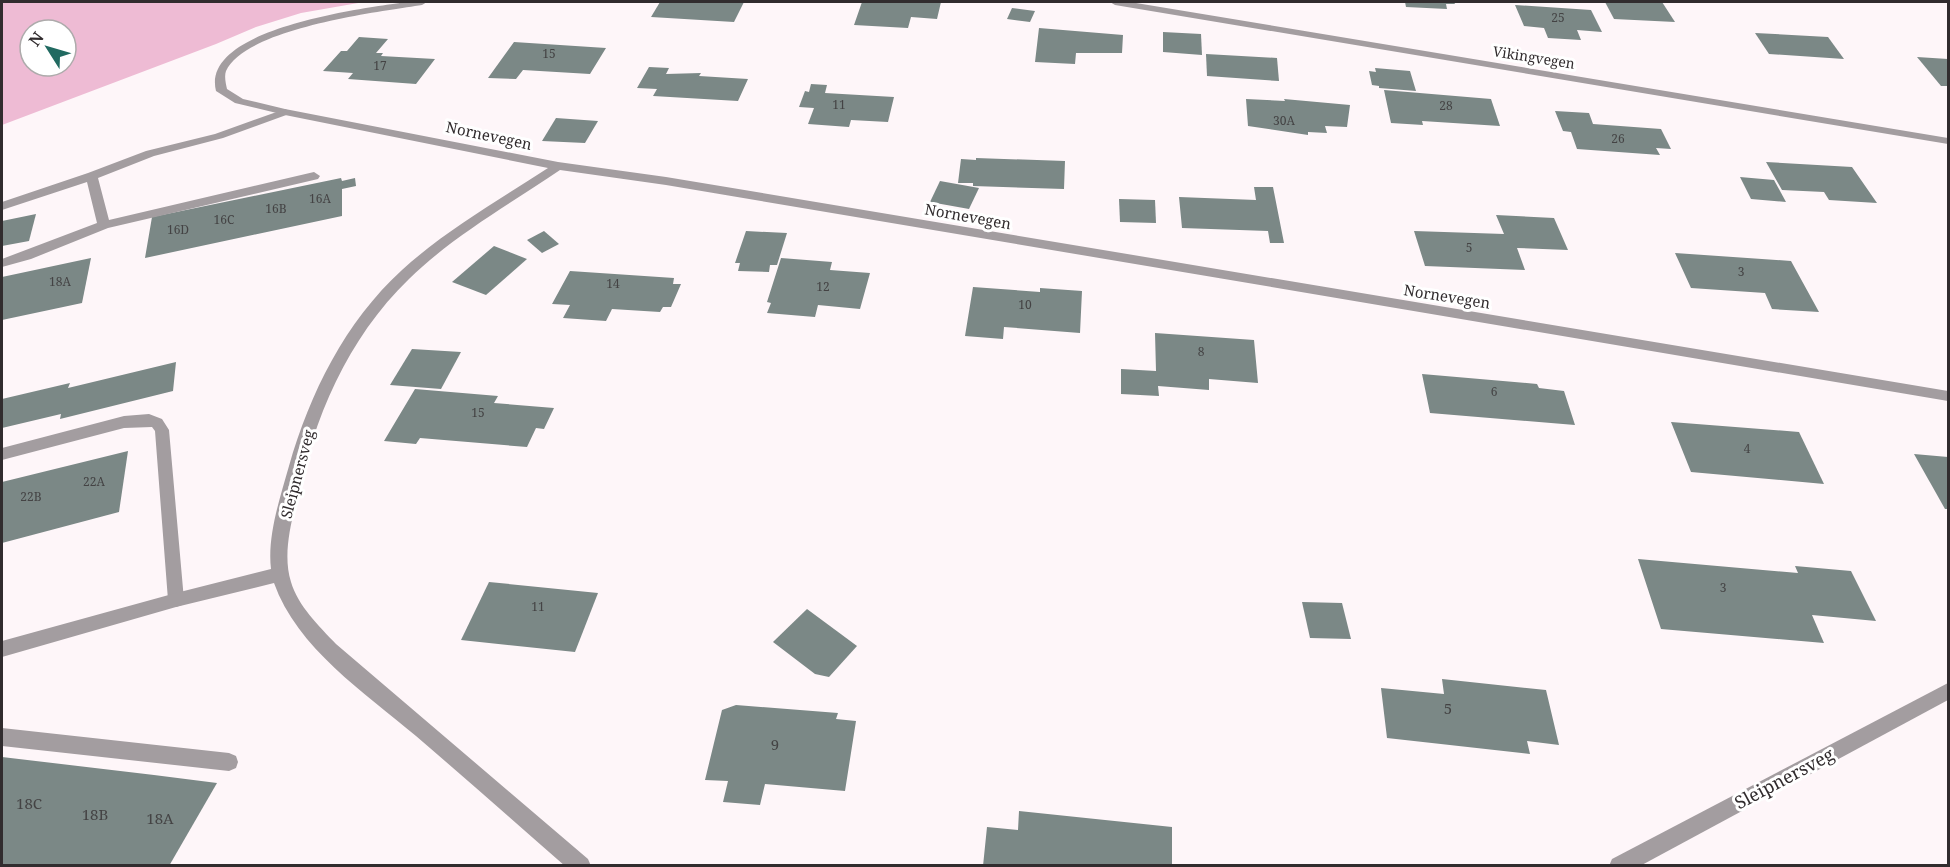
<svg xmlns="http://www.w3.org/2000/svg" width="1950" height="867" font-family="'Noto Serif',serif">
	<style>
		.green { fill: #eebbd4; fill-rule: evenodd }
		.building { fill: #7b8886 }
		.lines { fill: none; stroke-linecap: round; stroke-linejoin: round }
		.lane { fill: #a39da0; fill-rule: evenodd }
		.street { fill: #a39da0; fill-rule: evenodd }
		.labels { text-anchor: middle; dominant-baseline: central; stroke-width: 6; stroke-linejoin: round; paint-order: stroke }
		.number-label { font-size: 12px; fill: #444344 }
		.far-street-label { font-size: 14px; fill: #312c2e; stroke: #fff }
		.street-label { font-size: 15px; fill: #312c2e; stroke: #fff }
		.near-number-label { font-size: 15px; fill: #444344 }
		.near-street-label { font-size: 18px; fill: #312c2e; stroke: #fff }
	</style>
	<rect width="100%" height="100%" fill="#fef6f9"/>
	<path class="green" d="M 2,2 L 364,2 L 301,13 L 256,27 L 216,44 L 2,125 ZM 30,30 L 66,30 L 66,66 L 30,66 Z"/>
	<g class="building">
		<path d="M 660,2 L 744,2 L 734,22 L 651,17 Z"/>
		<path d="M 862,2 L 941,2 L 937,19 L 911,17 L 908,28 L 854,25 Z"/>
		<path d="M 1405,2 L 1454,2 L 1455,4 L 1446,4 L 1447,9 L 1406,7 Z"/>
		<path d="M 1605,2 L 1662,2 L 1675,22 L 1614,19 Z"/>
		<path d="M 1515,5 L 1591,10 L 1602,32 L 1577,30 L 1581,40 L 1548,38 L 1544,28 L 1524,26 Z"/>
		<path d="M 1012,8 L 1035,11 L 1030,22 L 1007,19 Z"/>
		<path d="M 1039,28 L 1123,35 L 1122,53 L 1076,53 L 1075,64 L 1035,62 Z"/>
		<path d="M 1163,32 L 1201,34 L 1202,55 L 1163,52 Z"/>
		<path d="M 1755,33 L 1828,37 L 1844,59 L 1769,54 Z"/>
		<path d="M 359,37 L 388,39 L 376,53 L 383,53 L 381,56 L 435,59 L 416,84 L 348,79 L 353,73 L 323,71 L 341,51 L 347,51 Z"/>
		<path d="M 514,42 L 606,48 L 590,74 L 523,70 L 516,79 L 488,78 Z"/>
		<path d="M 1206,54 L 1277,58 L 1279,81 L 1207,76 Z"/>
		<path d="M 1917,57 L 1948,59 L 1948,86 L 1941,86 Z"/>
		<path d="M 649,67 L 669,68 L 666,74 L 701,73 L 699,76 L 748,79 L 738,101 L 653,96 L 657,89 L 637,88 Z"/>
		<path d="M 1375,68 L 1410,71 L 1416,91 L 1379,88 L 1379,86 L 1372,85 L 1369,71 L 1376,72 Z"/>
		<path d="M 811,84 L 827,85 L 825,93 L 894,97 L 888,122 L 851,120 L 849,127 L 808,124 L 814,108 L 799,107 L 805,91 L 809,92 Z"/>
		<path d="M 1384,90 L 1491,99 L 1500,126 L 1422,121 L 1423,125 L 1391,123 Z"/>
		<path d="M 1246,99 L 1285,101 L 1284,99 L 1350,105 L 1347,127 L 1325,126 L 1327,133 L 1308,132 L 1308,135 L 1248,126 Z"/>
		<path d="M 1555,111 L 1589,113 L 1593,124 L 1661,129 L 1671,149 L 1656,148 L 1660,155 L 1577,149 L 1571,132 L 1563,131 Z"/>
		<path d="M 556,118 L 598,121 L 585,143 L 542,141 Z"/>
		<path d="M 976,158 L 1065,161 L 1064,189 L 973,186 L 973,183 L 958,183 L 961,159 L 976,160 Z"/>
		<path d="M 1766,162 L 1852,167 L 1877,203 L 1829,200 L 1824,192 L 1782,190 Z"/>
		<path d="M 1740,177 L 1774,180 L 1786,202 L 1751,199 Z"/>
		<path d="M 341,178 L 342,181 L 355,178 L 356,186 L 342,189 L 342,216 L 145,258 L 152,217 Z"/>
		<path d="M 940,181 L 979,188 L 969,209 L 930,202 Z"/>
		<path d="M 1254,187 L 1273,187 L 1284,243 L 1270,243 L 1268,231 L 1182,228 L 1179,197 L 1256,200 Z"/>
		<path d="M 1119,199 L 1155,200 L 1156,223 L 1120,222 Z"/>
		<path d="M 36,214 L 29,241 L 2,246 L 2,221 Z"/>
		<path d="M 1496,215 L 1554,218 L 1568,250 L 1517,248 L 1525,270 L 1425,266 L 1414,231 L 1504,234 Z"/>
		<path d="M 544,231 L 559,244 L 542,253 L 527,240 Z"/>
		<path d="M 746,231 L 787,233 L 777,265 L 770,265 L 769,272 L 738,271 L 740,263 L 735,263 Z"/>
		<path d="M 494,246 L 527,259 L 486,295 L 452,282 Z"/>
		<path d="M 1675,253 L 1791,261 L 1819,312 L 1772,309 L 1765,293 L 1691,288 Z"/>
		<path d="M 91,258 L 82,303 L 2,320 L 2,277 Z"/>
		<path d="M 781,258 L 832,262 L 830,270 L 870,273 L 860,309 L 818,305 L 815,317 L 767,313 L 771,303 L 767,302 Z"/>
		<path d="M 570,271 L 674,278 L 673,284 L 681,284 L 671,307 L 663,307 L 660,312 L 612,309 L 606,321 L 563,318 L 570,305 L 552,304 Z"/>
		<path d="M 973,287 L 1040,292 L 1040,288 L 1082,291 L 1080,333 L 1004,327 L 1003,339 L 965,336 Z"/>
		<path d="M 1155,333 L 1254,340 L 1258,383 L 1209,379 L 1209,390 L 1158,386 L 1159,396 L 1121,394 L 1121,369 L 1156,371 Z"/>
		<path d="M 412,349 L 461,352 L 441,389 L 390,385 Z"/>
		<path d="M 176,362 L 173,391 L 60,419 L 61,414 L 2,428 L 2,399 L 70,383 L 68,388 Z"/>
		<path d="M 1422,374 L 1537,384 L 1539,388 L 1564,391 L 1575,425 L 1430,413 Z"/>
		<path d="M 415,389 L 498,396 L 494,403 L 554,408 L 544,429 L 536,428 L 527,447 L 420,438 L 416,444 L 384,441 Z"/>
		<path d="M 1671,422 L 1799,432 L 1824,484 L 1691,472 Z"/>
		<path d="M 128,451 L 119,512 L 2,543 L 2,482 Z"/>
		<path d="M 1914,454 L 1948,457 L 1948,509 L 1945,509 Z"/>
		<path d="M 1638,559 L 1798,573 L 1795,566 L 1851,571 L 1876,621 L 1812,615 L 1824,643 L 1661,629 Z"/>
		<path d="M 489,582 L 598,593 L 575,652 L 461,640 Z"/>
		<path d="M 1302,602 L 1342,603 L 1351,639 L 1310,638 Z"/>
		<path d="M 807,609 L 857,646 L 829,677 L 815,674 L 773,642 Z"/>
		<path d="M 1442,679 L 1546,690 L 1559,745 L 1527,741 L 1530,754 L 1387,738 L 1381,688 L 1444,694 Z"/>
		<path d="M 736,705 L 838,713 L 836,719 L 856,721 L 845,791 L 765,784 L 760,805 L 723,802 L 728,781 L 705,780 L 722,710 Z"/>
		<path d="M 2,757 L 154,775 L 217,783 L 169,866 L 2,866 Z"/>
		<path d="M 1019,811 L 1172,827 L 1172,866 L 983,866 L 987,827 L 1018,830 Z"/>
	</g>
	<g class="lines">
		<g class="lane">
			<path d="M 285,109 L 291,112 L 289,114 L 223,138 L 154,156 L 98,178 L 109,220 L 314,172 L 320,176 L 318,179 L 108,228 L 31,259 L 2,267 L 2,259 L 97,223 L 87,182 L 2,210 L 2,202 L 88,173 L 146,151 L 215,134 Z"/>
			<path d="M 149,414 L 162,419 L 169,430 L 184,600 L 182,605 L 176,607 L 170,605 L 168,600 L 155,431 L 152,427 L 124,428 L 2,460 L 2,448 L 124,416 Z"/>
			<path d="M 2,728 L 229,753 L 236,756 L 238,762 L 236,768 L 229,771 L 2,746 Z"/>
		</g>
		<g class="street">
			<path d="M 407,2 L 427,2 L 422,5 C 378,12 246,28 226,71 C 224,77 226,84 227,89 L 243,99 L 285,109 L 558,162 L 666,177 L 1948,391 L 1948,401 L 666,185 L 560,170 C 510,204 453,236 409,279 C 347,339 314,418 296,502 C 290,528 283,556 291,582 C 298,606 319,626 336,644 L 588,859 L 591,866 L 565,866 C 515,822 466,779 416,736 C 365,693 297,648 274,583 L 176,607 L 2,657 L 2,641 L 176,593 L 271,569 C 267,536 280,498 289,466 C 310,393 345,322 402,270 C 446,230 499,200 548,168 L 285,115 L 235,103 L 216,91 C 200,28 365,8 407,2 Z"/>
			<path d="M 1110,2 L 1130,2 L 1948,138 L 1948,144 L 1115,5 Z"/>
			<path d="M 1948,683 L 1948,700 L 1640,866 L 1609,866 L 1612,859 Z"/>
		</g>
	</g>
	<g class="labels">
		<g class="number-label">
			<text x="1558" y="17">25</text>
			<text x="549" y="53">15</text>
			<text x="380" y="65">17</text>
			<text x="839" y="104">11</text>
			<text x="1446" y="105">28</text>
			<text x="1284" y="120">30A</text>
			<text x="1618" y="138">26</text>
			<text x="320" y="198">16A</text>
			<text x="276" y="208">16B</text>
			<text x="224" y="219">16C</text>
			<text x="178" y="229">16D</text>
			<text x="1469" y="247">5</text>
			<text x="1741" y="271">3</text>
			<text x="60" y="281">18A</text>
			<text x="613" y="283">14</text>
			<text x="823" y="286">12</text>
			<text x="1025" y="304">10</text>
			<text x="1201" y="351">8</text>
			<text x="1494" y="391">6</text>
			<text x="478" y="412">15</text>
			<text x="1747" y="448">4</text>
			<text x="94" y="481">22A</text>
			<text x="31" y="496">22B</text>
			<text x="1723" y="587">3</text>
			<text x="538" y="606">11</text>
		</g>
		<g class="far-street-label">
			<text transform="translate(1534 57) rotate(9)">Vikingvegen</text>
		</g>
		<g class="street-label">
			<text transform="translate(489 135) rotate(12)">Nornevegen</text>
			<text transform="translate(968 216) rotate(10)">Nornevegen</text>
			<text transform="translate(1447 296) rotate(9)">Nornevegen</text>
			<text transform="translate(297 474) rotate(-75)">Sleipnersveg</text>
		</g>
		<g class="near-number-label">
			<text x="1448" y="708">5</text>
			<text x="775" y="744">9</text>
			<text x="29" y="803">18C</text>
			<text x="95" y="814">18B</text>
			<text x="160" y="818">18A</text>
		</g>
		<g class="near-street-label">
			<text transform="translate(1784 778) rotate(-28)">Sleipnersveg</text>
		</g>
	</g>
	<rect width="1950" height="867" fill="none" stroke="#312c2e" stroke-width="6"/>
	<g transform="translate(48 48) rotate(307)"><circle r="28" fill="#ffffff" stroke="#adabab" stroke-width="1.5"/>
	<path d="M0-4.5L10 22L0 15L-10 22Z" fill="#216a61"/>
	<text y="-9" font-size="16" font-weight="bold" text-anchor="middle" fill="#312c2e">N</text>
	</g>
</svg>
